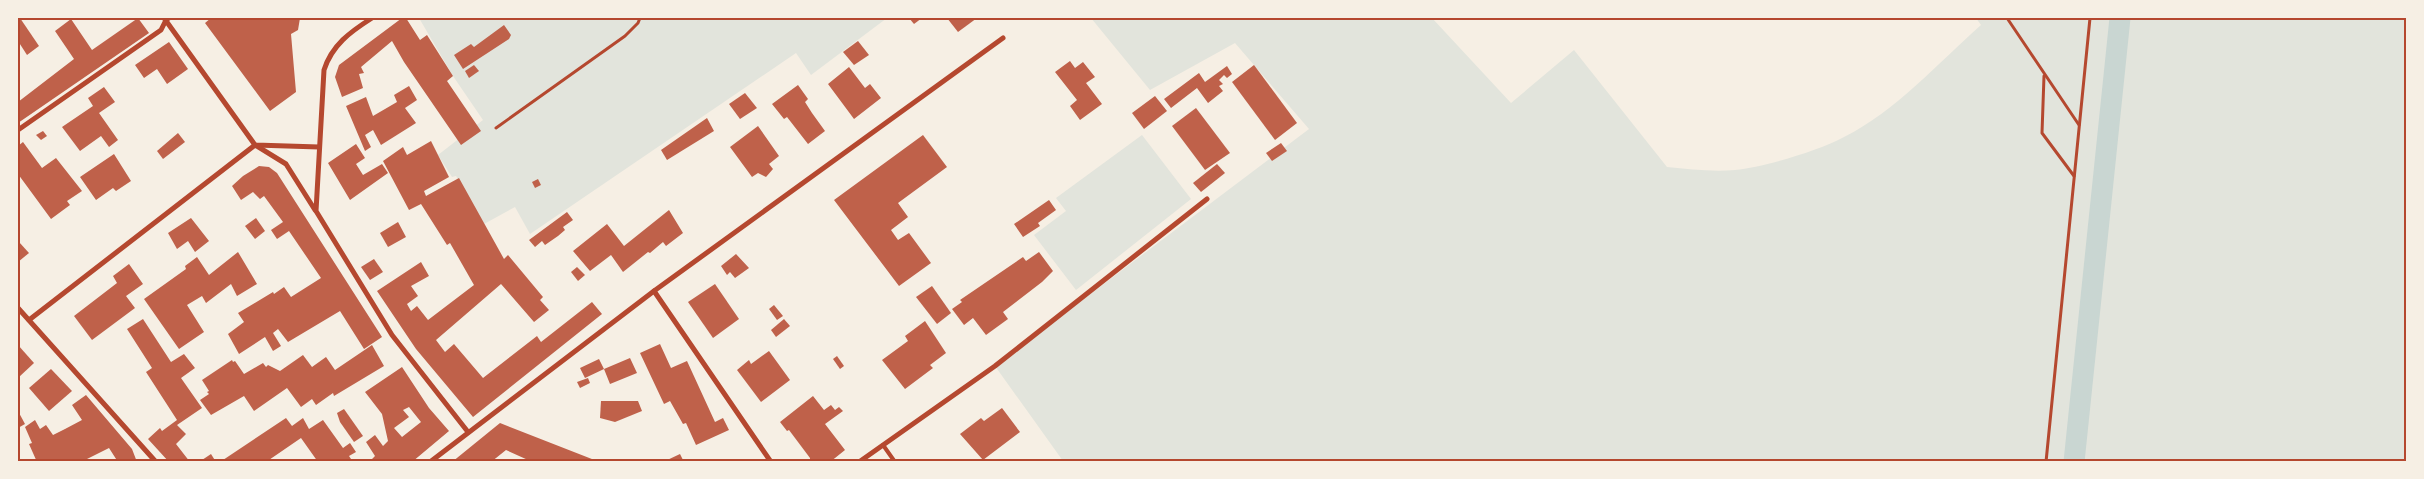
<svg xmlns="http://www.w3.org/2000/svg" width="2424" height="479" font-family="'Roboto Serif',serif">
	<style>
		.green { fill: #e2e4dc }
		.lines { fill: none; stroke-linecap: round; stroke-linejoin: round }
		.canal { stroke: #c9d6d2; stroke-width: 21 }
		.building { fill: #bf614a; fill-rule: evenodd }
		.path { stroke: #b5482f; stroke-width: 3 }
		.service { stroke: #b5482f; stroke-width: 4 }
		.minor { stroke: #b5482f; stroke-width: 5 }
		.neatline { fill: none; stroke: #b5482f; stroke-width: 2 }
	</style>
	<rect width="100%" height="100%" fill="#f6efe4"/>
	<g class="green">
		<path d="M 419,18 L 887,18 L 811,75 L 796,53 L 530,234 L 515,207 L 484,224 L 456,176 L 452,177 L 438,155 L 483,120 L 453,76 Z"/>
		<path d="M 1091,18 L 1432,18 L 1511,103 L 1574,50 L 1667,167 C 1689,169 1712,172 1735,170 C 1764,167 1818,151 1844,137 C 1896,111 1938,63 1981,25 L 1976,18 L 2406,18 L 2406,461 L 1063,461 L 995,366 L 1309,129 L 1235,43 L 1150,90 Z"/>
		<path d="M 1142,135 L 1191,199 L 1076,290 L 1034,235 L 1066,211 L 1056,198 Z"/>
	</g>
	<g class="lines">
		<path class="canal" d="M 2074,462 L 2120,18"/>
	</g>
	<g class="building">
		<path d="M 18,18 L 20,18 L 39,46 L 27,55 L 18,41 Z"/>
		<path d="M 138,18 L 149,33 L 18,123 L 18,102 L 74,59 L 55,31 L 71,19 L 92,50 Z"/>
		<path d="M 211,18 L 300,18 L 298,30 L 291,34 L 296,92 L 270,111 L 205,23 Z"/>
		<path d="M 402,18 L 406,18 L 420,40 L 427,35 L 453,76 L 447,81 L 481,131 L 461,145 L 404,62 L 392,41 L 361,67 L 364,73 L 359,74 L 363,88 L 342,97 L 335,77 L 339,65 Z"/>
		<path d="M 909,18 L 922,18 L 914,24 Z"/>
		<path d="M 947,18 L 977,18 L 958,32 Z"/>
		<path d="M 504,25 L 511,35 L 509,39 L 463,69 L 454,55 L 471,44 L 474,47 Z"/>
		<path d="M 858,41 L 869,55 L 854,65 L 843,52 Z"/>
		<path d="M 169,42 L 188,69 L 167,84 L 157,69 L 144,78 L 135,65 Z"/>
		<path d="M 1070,61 L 1075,68 L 1083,62 L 1095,77 L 1086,83 L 1102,104 L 1080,120 L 1070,106 L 1077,100 L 1055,72 Z"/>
		<path d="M 474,65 L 479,71 L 469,78 L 465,71 Z"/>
		<path d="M 1254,65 L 1297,123 L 1275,140 L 1232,82 Z"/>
		<path d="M 1227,66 L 1232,74 L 1227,78 L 1224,75 L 1219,80 L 1223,84 L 1219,86 L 1223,91 L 1208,103 L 1197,88 L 1171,108 L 1164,99 L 1199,73 L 1205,82 Z"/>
		<path d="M 849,67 L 865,88 L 870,84 L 881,98 L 854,119 L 828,84 Z"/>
		<path d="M 798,85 L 808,99 L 805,102 L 812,113 L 825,131 L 808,144 L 787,117 L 784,119 L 772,104 Z"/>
		<path d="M 409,86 L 417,100 L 405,108 L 416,123 L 381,145 L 373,130 L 365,135 L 371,147 L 365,151 L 346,106 L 366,97 L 373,116 L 397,102 L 394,95 Z"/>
		<path d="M 104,87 L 115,102 L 99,113 L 118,140 L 109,147 L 101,136 L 80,151 L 62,127 L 93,106 L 88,98 Z"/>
		<path d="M 745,93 L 757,108 L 740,119 L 729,104 Z"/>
		<path d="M 1155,96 L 1167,111 L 1144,129 L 1132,113 Z"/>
		<path d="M 1196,108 L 1230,153 L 1205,170 L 1172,126 Z"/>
		<path d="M 707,118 L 714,131 L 667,160 L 661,150 Z"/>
		<path d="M 758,126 L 779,156 L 769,164 L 773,169 L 766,177 L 758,173 L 752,177 L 730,147 Z"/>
		<path d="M 43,131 L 47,136 L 41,140 L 36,135 Z"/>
		<path d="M 178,133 L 185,142 L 163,159 L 157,151 Z"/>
		<path d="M 923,135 L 947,167 L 898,203 L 908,217 L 891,230 L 898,240 L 909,233 L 931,263 L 899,286 L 834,200 Z"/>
		<path d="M 431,141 L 449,177 L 424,191 L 426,196 L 459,178 L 504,259 L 508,255 L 543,297 L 540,300 L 549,310 L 534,322 L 501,284 L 436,340 L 445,352 L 454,344 L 483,378 L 537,336 L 541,342 L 592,302 L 602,314 L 473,417 L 416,349 L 377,291 L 421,262 L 429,276 L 411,286 L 418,296 L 407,304 L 411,311 L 417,306 L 428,320 L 474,285 L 450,243 L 447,245 L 421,204 L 409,210 L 383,161 L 403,147 L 407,155 Z"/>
		<path d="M 23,142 L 42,168 L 56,158 L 82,191 L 67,201 L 70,205 L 51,219 L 18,174 L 18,146 Z"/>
		<path d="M 1281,143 L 1287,151 L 1272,161 L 1266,153 Z"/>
		<path d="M 356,144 L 365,158 L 356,164 L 363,175 L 382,164 L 388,173 L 350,200 L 328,163 Z"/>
		<path d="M 114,154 L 131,181 L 116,191 L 113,188 L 96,200 L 80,177 Z"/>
		<path d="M 1217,164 L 1225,173 L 1201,192 L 1193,183 Z"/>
		<path d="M 259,166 L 269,167 L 277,173 L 382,337 L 364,349 L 340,311 L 288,342 L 278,329 L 273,333 L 281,346 L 273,351 L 265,337 L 239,354 L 228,334 L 244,322 L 238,313 L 273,292 L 274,294 L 284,287 L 291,297 L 321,278 L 289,231 L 277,239 L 271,230 L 283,222 L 264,196 L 260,199 L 253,192 L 241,200 L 232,186 L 243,176 Z"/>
		<path d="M 538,179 L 541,185 L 535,188 L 532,182 Z"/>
		<path d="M 1049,200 L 1056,210 L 1038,223 L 1040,226 L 1023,237 L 1014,224 Z"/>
		<path d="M 669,210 L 683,233 L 666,246 L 663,242 L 650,253 L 648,252 L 623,272 L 611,255 L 590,271 L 573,251 L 607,224 L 624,246 Z"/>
		<path d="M 567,212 L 573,220 L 563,227 L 565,230 L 558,236 L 545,245 L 542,241 L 535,247 L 529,240 Z"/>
		<path d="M 191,218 L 209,241 L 195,252 L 188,241 L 177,249 L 168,233 Z"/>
		<path d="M 256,218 L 265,231 L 255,239 L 245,226 Z"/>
		<path d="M 398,222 L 406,237 L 388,247 L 380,233 Z"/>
		<path d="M 19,242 L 29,253 L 18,262 L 18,244 Z"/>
		<path d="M 238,252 L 257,284 L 237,296 L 231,284 L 206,303 L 202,296 L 187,305 L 204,332 L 179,349 L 144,299 L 186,269 L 185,266 L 197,257 L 209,275 Z"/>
		<path d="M 1039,252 L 1053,271 L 1042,282 L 1003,312 L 1008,319 L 986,335 L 973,318 L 964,325 L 952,309 L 962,302 L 960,300 L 1023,257 L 1026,261 Z"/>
		<path d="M 736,254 L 749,268 L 735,278 L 730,272 L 727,275 L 721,266 Z"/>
		<path d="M 374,259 L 383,272 L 370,280 L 361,267 Z"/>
		<path d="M 129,264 L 143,284 L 126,296 L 135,308 L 92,340 L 74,316 L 117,283 L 113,276 Z"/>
		<path d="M 577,267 L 585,275 L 578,281 L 571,272 Z"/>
		<path d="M 715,284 L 739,319 L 713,338 L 688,302 Z"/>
		<path d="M 932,286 L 951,313 L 937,324 L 916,297 Z"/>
		<path d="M 774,305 L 783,316 L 777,320 L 769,309 Z"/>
		<path d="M 143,319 L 171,362 L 184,354 L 195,368 L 181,378 L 202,408 L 177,425 L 186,434 L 176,444 L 190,462 L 169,462 L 148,439 L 160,428 L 162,431 L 177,420 L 146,372 L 152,368 L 127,329 Z"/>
		<path d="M 784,319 L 790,326 L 776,337 L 771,330 Z"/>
		<path d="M 925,321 L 946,353 L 930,365 L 933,368 L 905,389 L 882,360 L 908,341 L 905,336 Z"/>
		<path d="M 660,344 L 671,368 L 687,361 L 715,422 L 723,418 L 729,430 L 696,445 L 686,423 L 683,424 L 670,401 L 664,404 L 640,353 Z"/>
		<path d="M 18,345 L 34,363 L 18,378 Z"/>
		<path d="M 372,345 L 384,366 L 334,396 L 333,393 L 316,405 L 312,399 L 301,407 L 287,388 L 254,411 L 244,396 L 211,415 L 200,400 L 209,394 L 207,392 L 209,391 L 202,380 L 232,360 L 233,362 L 235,361 L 244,374 L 263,363 L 266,367 L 268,365 L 280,371 L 303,355 L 312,367 L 326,357 L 335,370 Z"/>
		<path d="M 769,351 L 790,380 L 761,402 L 737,370 L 749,360 L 751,364 Z"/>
		<path d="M 837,356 L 844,366 L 840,369 L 833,359 Z"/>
		<path d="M 630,358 L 637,373 L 610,384 L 604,369 L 585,378 L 580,368 L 599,359 L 604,369 Z"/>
		<path d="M 402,367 L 429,408 L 449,431 L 412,462 L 369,462 L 375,456 L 366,442 L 375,435 L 383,446 L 388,441 L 382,414 L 365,392 ZM 409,407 L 421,422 L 402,437 L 394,428 L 409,417 L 403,410 Z"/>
		<path d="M 51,369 L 72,391 L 49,411 L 29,388 Z"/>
		<path d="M 588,378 L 590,383 L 580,388 L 577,382 Z"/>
		<path d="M 86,395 L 132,449 L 137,462 L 118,462 L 109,448 L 81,462 L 37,462 L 29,444 L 32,443 L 25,427 L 35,420 L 40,429 L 46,425 L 53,435 L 65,429 L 82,420 L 72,405 Z"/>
		<path d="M 813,396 L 824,410 L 831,405 L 835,410 L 839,407 L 843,411 L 825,424 L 845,450 L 830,462 L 810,462 L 810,458 L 789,430 L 787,431 L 780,422 Z"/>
		<path d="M 601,401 L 638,401 L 642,411 L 615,422 L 600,418 Z"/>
		<path d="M 1002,408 L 1020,432 L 983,460 L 960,434 L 981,418 L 984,421 Z"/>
		<path d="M 344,409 L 363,436 L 354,442 L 340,422 L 337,413 Z"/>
		<path d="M 18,411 L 25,424 L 18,428 Z"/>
		<path d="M 286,418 L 292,426 L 303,418 L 309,429 L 323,420 L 343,448 L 350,443 L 356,452 L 349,456 L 353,462 L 318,462 L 301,438 L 266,462 L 220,462 Z"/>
		<path d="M 500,423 L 597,461 L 597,462 L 527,462 L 528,460 L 506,450 L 491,462 L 452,462 Z"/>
		<path d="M 211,454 L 216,462 L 199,462 Z"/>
		<path d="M 680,454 L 684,462 L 663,462 Z"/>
	</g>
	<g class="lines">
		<g class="path">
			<path d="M 2007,18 L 2079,125"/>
			<path d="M 2044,76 L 2042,133 L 2074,176"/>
			<path d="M 496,128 L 625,36 L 638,23 L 640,18"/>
			<path d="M 2046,462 L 2090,18"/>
		</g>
		<path class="service" d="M 883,445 L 895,462"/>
		<g class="minor">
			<path d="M 164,18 L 255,145 L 319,147"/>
			<path d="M 372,18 C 350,32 332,45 324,70 L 316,211 L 392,335 L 468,432"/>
			<path d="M 18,130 L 161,30 L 166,20 L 169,18"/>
			<path d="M 654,291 L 771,462"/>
			<path d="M 18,308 L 156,462"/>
			<path d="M 29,320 L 255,145 L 286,164 L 315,210"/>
			<path d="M 430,462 L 654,291 L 1003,38"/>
			<path d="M 859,462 L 995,366 L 1207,199"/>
		</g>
	</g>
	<rect width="2424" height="479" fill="none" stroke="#f6efe4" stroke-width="38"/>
	<rect x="19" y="19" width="2386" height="441" class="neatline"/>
</svg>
